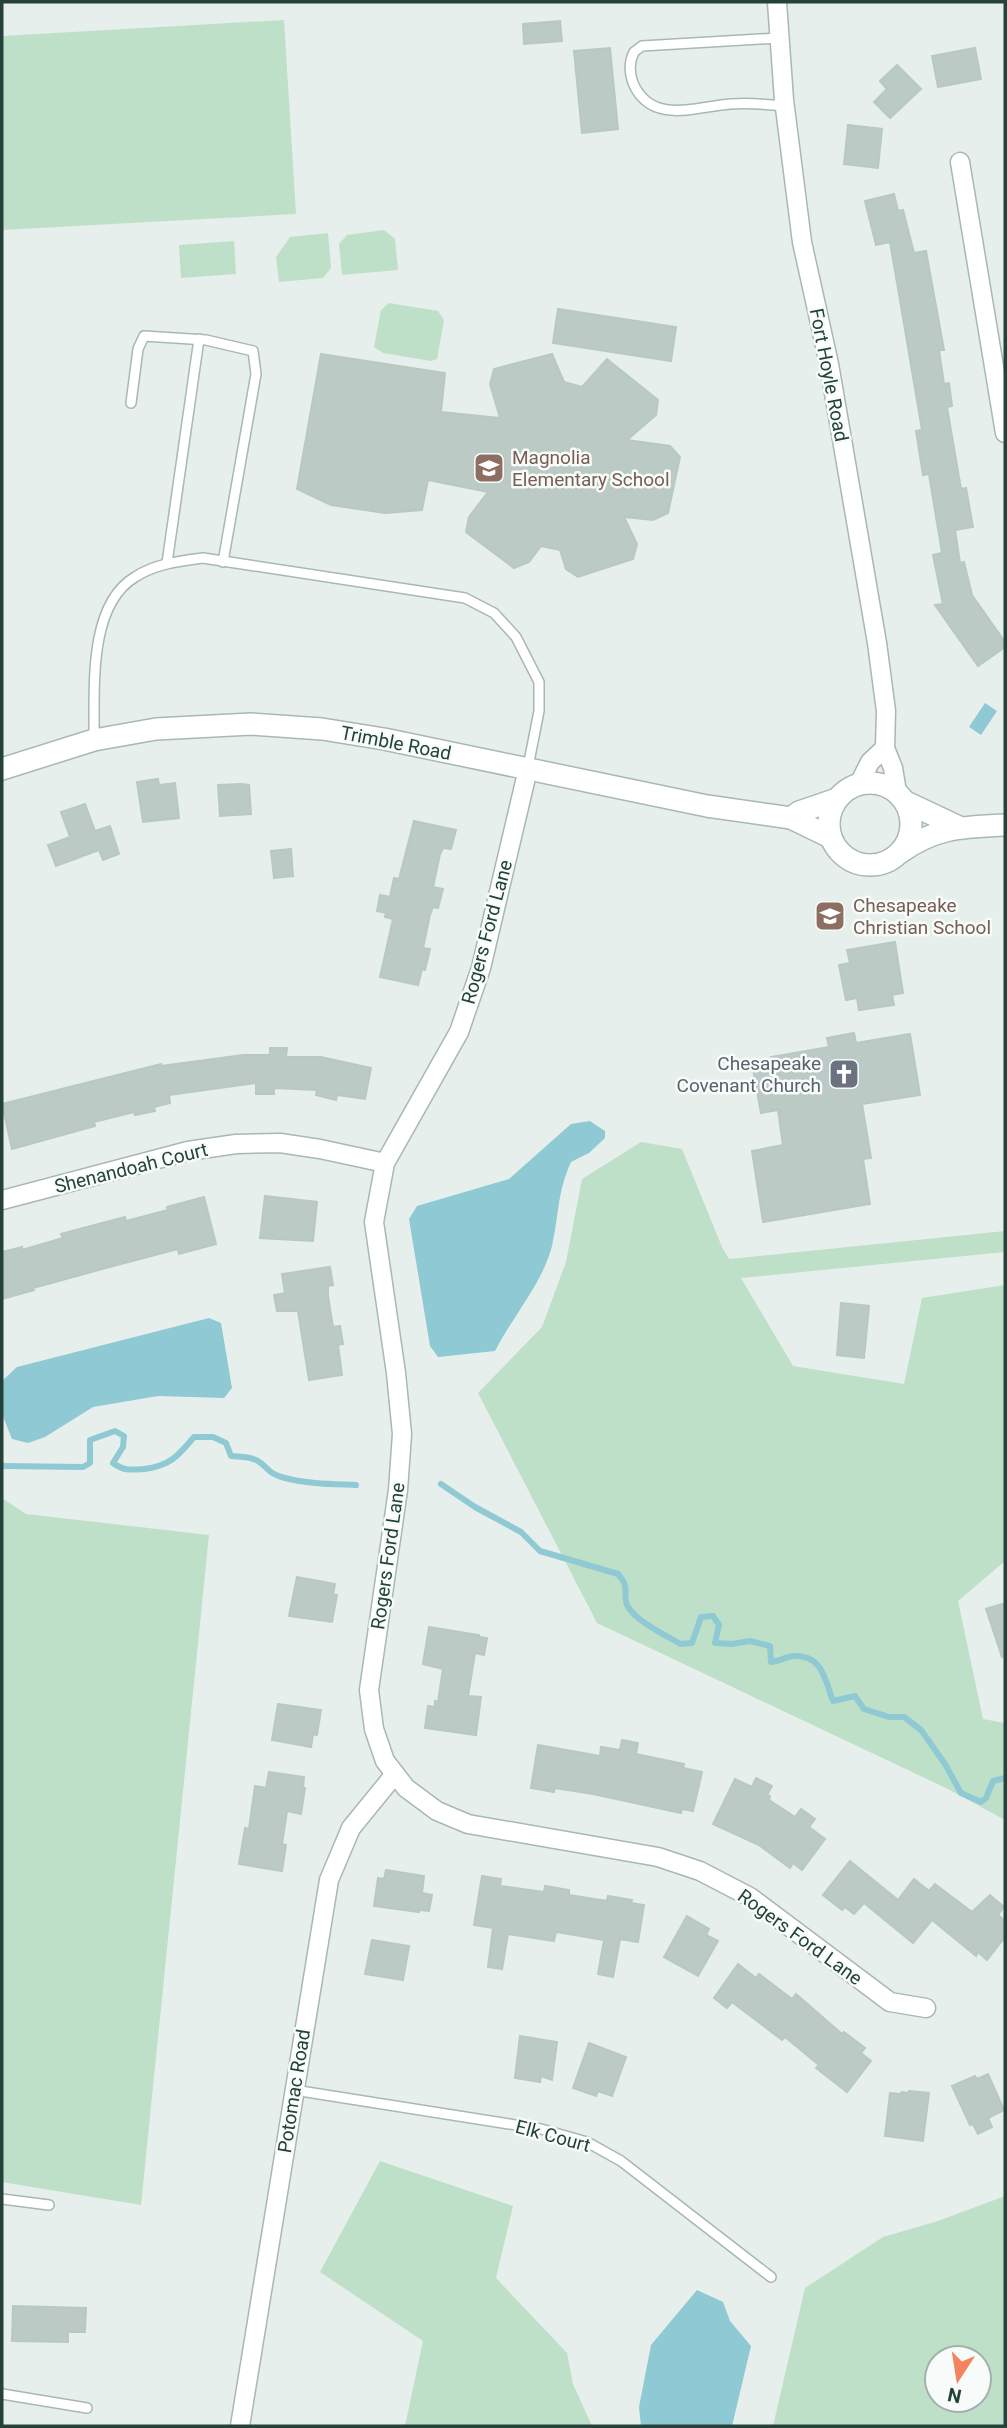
<svg xmlns="http://www.w3.org/2000/svg" width="1007" height="2428" font-family="Roboto,sans-serif">
	<style>
		.green { fill: #bfe0c8; fill-rule: evenodd }
		.water { fill: #8ec9d4 }
		.lines { fill: none; stroke-linecap: round; stroke-linejoin: round }
		.stream { stroke: #8ec9d4; stroke-width: 6 }
		.building { fill: #bbcac4; stroke: #b8c9c2; stroke-width: 2 }
		.service-casing { stroke: #a8b8b2; stroke-width: 12 }
		.minor-casing { stroke: #a8b8b2; stroke-width: 21 }
		.tertiary-casing { stroke: #a8b8b2; stroke-width: 24 }
		.service { stroke: #fff; stroke-width: 9 }
		.minor { stroke: #fff; stroke-width: 18 }
		.tertiary { stroke: #fff; stroke-width: 21 }
		.labels { text-anchor: middle; dominant-baseline: central; stroke-width: 5; stroke-linejoin: round; paint-order: stroke }
		.street-label { font-size: 19px; fill: #24423a; stroke: #f7fbf9 }
		.education-label { font-size: 19px; fill: #785e54; stroke: #f7fbf9; text-anchor: start }
		.worship-label { font-size: 19px; fill: #5b616d; stroke: #f7fbf9; text-anchor: end }
	</style>
	<rect width="100%" height="100%" fill="#e6efeb"/>
	<g class="green">
		<path d="M 284,20 L 296,214 L 2,230 L 2,36 Z"/>
		<path d="M 384,230 L 395,239 L 398,270 L 342,275 L 339,244 L 347,235 Z"/>
		<path d="M 328,233 L 331,268 L 323,278 L 279,282 L 276,257 L 290,237 Z"/>
		<path d="M 234,241 L 236,274 L 181,278 L 179,245 Z"/>
		<path d="M 389,303 L 438,311 L 444,320 L 437,359 L 431,361 L 383,353 L 374,347 L 381,310 Z"/>
		<path d="M 641,1142 L 682,1149 L 722,1247 L 729,1259 L 1005,1231 L 1005,1252 L 741,1278 L 793,1366 L 904,1384 L 922,1298 L 1005,1285 L 1005,1561 L 958,1601 L 983,1719 L 1005,1723 L 1005,1820 L 948,1789 L 597,1623 L 478,1393 L 542,1327 L 566,1262 L 582,1179 Z"/>
		<path d="M 2,1498 L 26,1514 L 209,1535 L 141,2205 L 2,2182 Z"/>
		<path d="M 380,2161 L 513,2206 L 496,2278 L 567,2353 L 573,2384 L 592,2426 L 405,2426 L 423,2341 L 320,2272 Z"/>
		<path d="M 1005,2196 L 1005,2426 L 773,2426 L 805,2288 L 883,2237 L 938,2221 ZM 937,2358 L 979,2358 L 979,2400 L 937,2400 Z"/>
	</g>
	<g class="water">
		<path d="M 985,703 L 997,711 L 981,735 L 969,727 Z"/>
		<path d="M 590,1121 L 605,1131 L 605,1138 L 589,1153 L 571,1162 C 557,1193 559,1215 552,1246 C 542,1284 513,1316 495,1351 L 438,1357 L 430,1346 L 409,1219 L 417,1206 L 509,1179 L 571,1124 Z"/>
		<path d="M 209,1318 L 221,1323 L 232,1388 L 224,1398 L 158,1396 L 93,1407 L 45,1437 L 28,1443 L 12,1439 L 2,1414 L 2,1381 L 17,1367 Z"/>
		<path d="M 697,2290 L 723,2302 L 730,2321 L 751,2346 L 732,2426 L 641,2426 L 639,2407 L 651,2345 Z"/>
	</g>
	<g class="lines">
		<g class="stream">
			<path d="M 2,1466 L 83,1467 L 90,1463 L 90,1440 L 115,1431 L 124,1436 L 123,1447 L 113,1463 C 124,1471 130,1470 144,1469 C 170,1466 178,1456 194,1437 L 213,1437 L 226,1443 L 231,1456 C 239,1457 250,1456 258,1461 C 269,1468 268,1474 285,1478 C 308,1484 333,1484 356,1485"/>
			<path d="M 441,1484 L 475,1507 L 521,1532 L 540,1551 L 618,1574 C 631,1589 622,1592 627,1605 C 634,1620 666,1636 681,1644 L 692,1643 L 701,1617 L 713,1616 L 719,1625 L 715,1643 L 732,1644 L 750,1641 L 770,1646 L 771,1662 C 780,1661 785,1657 793,1656 C 822,1654 825,1679 833,1701 L 855,1696 L 864,1709 L 889,1717 L 904,1717 L 921,1730 L 945,1764 L 961,1793 L 981,1802 L 986,1798 L 993,1781 L 1005,1778"/>
		</g>
	</g>
	<g class="building">
		<path d="M 560,21 L 562,41 L 524,44 L 523,24 Z"/>
		<path d="M 610,48 L 618,129 L 582,133 L 574,51 Z"/>
		<path d="M 975,48 L 981,79 L 938,87 L 932,56 Z"/>
		<path d="M 897,65 L 921,89 L 890,118 L 874,102 L 887,89 L 880,81 Z"/>
		<path d="M 848,125 L 882,129 L 878,168 L 844,164 Z"/>
		<path d="M 894,194 L 898,211 L 903,210 L 914,253 L 926,251 L 944,350 L 939,350 L 944,384 L 949,383 L 952,406 L 947,407 L 961,489 L 966,488 L 973,527 L 955,530 L 960,563 L 964,562 L 972,595 L 1005,642 L 1005,647 L 978,666 L 935,605 L 943,604 L 933,555 L 942,553 L 929,474 L 923,475 L 916,431 L 922,430 L 900,300 L 890,242 L 876,245 L 865,201 Z"/>
		<path d="M 558,309 L 676,327 L 671,361 L 553,343 Z"/>
		<path d="M 321,354 L 445,373 L 441,412 L 500,418 L 490,384 L 494,369 L 552,354 L 564,382 L 582,387 L 607,359 L 658,400 L 656,415 L 627,440 L 670,446 L 680,457 L 668,513 L 653,520 L 624,517 L 637,544 L 633,559 L 578,577 L 566,569 L 560,550 L 541,546 L 529,562 L 514,568 L 466,532 L 469,517 L 488,492 L 428,480 L 422,510 L 385,513 L 331,505 L 297,489 Z"/>
		<path d="M 158,779 L 159,785 L 175,783 L 179,818 L 143,822 L 137,782 Z"/>
		<path d="M 241,784 L 249,785 L 251,814 L 220,816 L 218,785 Z"/>
		<path d="M 85,804 L 95,831 L 110,826 L 119,854 L 103,860 L 99,850 L 56,866 L 48,845 L 70,837 L 61,812 Z"/>
		<path d="M 414,821 L 456,830 L 451,849 L 443,848 L 440,854 L 433,887 L 443,889 L 438,908 L 433,907 L 430,915 L 423,948 L 430,949 L 425,970 L 422,969 L 418,985 L 380,977 L 393,919 L 385,917 L 386,913 L 377,911 L 380,895 L 390,897 L 394,878 L 399,879 Z"/>
		<path d="M 291,849 L 293,876 L 274,878 L 271,851 Z"/>
		<path d="M 895,942 L 903,993 L 892,995 L 894,1005 L 859,1010 L 857,998 L 846,1000 L 839,965 L 850,963 L 847,950 Z"/>
		<path d="M 854,1033 L 856,1043 L 910,1034 L 920,1095 L 862,1104 L 871,1158 L 863,1159 L 870,1204 L 763,1222 L 752,1151 L 783,1145 L 778,1110 L 761,1113 L 753,1069 L 773,1065 L 771,1057 L 829,1047 L 827,1038 Z"/>
		<path d="M 270,1048 L 287,1048 L 286,1057 L 321,1057 L 371,1068 L 365,1099 L 337,1095 L 336,1100 L 316,1095 L 317,1090 L 274,1088 L 274,1094 L 256,1094 L 256,1083 L 169,1095 L 170,1103 L 154,1107 L 155,1111 L 135,1115 L 134,1112 L 94,1122 L 95,1126 L 12,1149 L 2,1104 L 161,1064 L 161,1066 L 243,1055 L 270,1055 Z"/>
		<path d="M 265,1196 L 317,1202 L 313,1241 L 260,1238 Z"/>
		<path d="M 204,1197 L 216,1244 L 179,1254 L 178,1249 L 117,1265 L 33,1288 L 34,1290 L 2,1299 L 2,1252 L 22,1247 L 22,1250 L 63,1238 L 61,1234 L 125,1217 L 126,1221 L 168,1210 L 167,1207 Z"/>
		<path d="M 330,1267 L 333,1285 L 328,1286 L 328,1296 L 333,1327 L 340,1326 L 343,1344 L 338,1345 L 342,1375 L 309,1380 L 298,1311 L 277,1311 L 274,1295 L 285,1293 L 282,1274 Z"/>
		<path d="M 841,1303 L 869,1306 L 864,1358 L 837,1355 Z"/>
		<path d="M 297,1577 L 335,1584 L 333,1594 L 337,1595 L 332,1622 L 289,1616 Z"/>
		<path d="M 1005,1603 L 1005,1656 L 1002,1657 L 986,1609 Z"/>
		<path d="M 429,1627 L 479,1635 L 479,1637 L 487,1638 L 484,1655 L 475,1653 L 468,1696 L 481,1697 L 476,1735 L 425,1728 L 428,1706 L 435,1707 L 435,1701 L 438,1702 L 443,1669 L 423,1664 Z"/>
		<path d="M 278,1704 L 321,1710 L 317,1735 L 313,1734 L 311,1747 L 272,1740 Z"/>
		<path d="M 622,1740 L 638,1743 L 636,1754 L 684,1764 L 683,1768 L 702,1772 L 693,1811 L 682,1809 L 681,1813 L 593,1794 L 555,1788 L 554,1792 L 531,1788 L 538,1745 L 600,1756 L 601,1747 L 620,1750 Z"/>
		<path d="M 269,1772 L 304,1777 L 303,1788 L 305,1788 L 301,1814 L 287,1811 L 282,1844 L 286,1845 L 282,1871 L 239,1864 L 245,1828 L 249,1829 L 255,1786 L 266,1788 Z"/>
		<path d="M 756,1778 L 772,1786 L 767,1795 L 770,1796 L 769,1800 L 795,1817 L 801,1809 L 815,1819 L 809,1827 L 825,1839 L 802,1870 L 793,1863 L 790,1868 L 759,1845 L 713,1824 L 735,1779 L 752,1787 Z"/>
		<path d="M 850,1861 L 898,1900 L 914,1879 L 929,1891 L 935,1884 L 972,1912 L 990,1895 L 1004,1907 L 998,1915 L 1005,1921 L 1005,1937 L 987,1960 L 978,1952 L 976,1956 L 932,1920 L 913,1943 L 864,1903 L 854,1914 L 845,1907 L 842,1910 L 823,1895 Z"/>
		<path d="M 386,1870 L 424,1876 L 422,1893 L 432,1895 L 429,1911 L 419,1910 L 419,1912 L 374,1906 L 378,1878 L 384,1879 Z"/>
		<path d="M 482,1876 L 501,1879 L 500,1886 L 544,1892 L 545,1886 L 569,1890 L 569,1895 L 607,1901 L 608,1896 L 632,1900 L 631,1903 L 644,1905 L 638,1942 L 620,1939 L 613,1977 L 598,1974 L 604,1940 L 556,1932 L 554,1941 L 508,1934 L 502,1969 L 488,1967 L 493,1928 L 474,1925 Z"/>
		<path d="M 687,1916 L 709,1929 L 706,1935 L 718,1941 L 698,1976 L 664,1957 Z"/>
		<path d="M 372,1940 L 409,1946 L 403,1980 L 365,1974 Z"/>
		<path d="M 738,1964 L 756,1978 L 759,1974 L 792,1999 L 796,1994 L 842,2034 L 844,2032 L 865,2048 L 861,2053 L 871,2061 L 847,2092 L 816,2068 L 819,2065 L 785,2037 L 782,2040 L 732,2002 L 727,2008 L 714,1998 Z"/>
		<path d="M 520,2036 L 557,2042 L 552,2080 L 541,2076 L 540,2082 L 515,2078 Z"/>
		<path d="M 589,2043 L 626,2057 L 612,2096 L 598,2091 L 596,2096 L 573,2088 Z"/>
		<path d="M 988,2074 L 1004,2110 L 988,2118 L 992,2127 L 978,2134 L 973,2124 L 970,2125 L 952,2086 L 975,2076 L 977,2079 Z"/>
		<path d="M 909,2091 L 929,2093 L 923,2141 L 885,2136 L 890,2093 L 901,2094 L 902,2092 L 909,2093 Z"/>
		<path d="M 13,2306 L 86,2308 L 85,2332 L 68,2332 L 68,2342 L 12,2341 Z"/>
	</g>
	<g class="lines">
		<g class="service-casing">
			<g id="service">
				<path d="M 778,38 L 642,46 L 634,52 C 629,62 629,72 633,83 C 651,125 695,107 730,104 C 748,103 766,104 784,106"/>
				<path d="M 131,403 L 138,349 L 144,336 L 206,340 L 253,351 L 256,374 L 223,562"/>
				<path d="M 167,563 L 199,339"/>
				<path d="M 94,740 C 95,691 87,606 135,577 C 155,564 179,561 203,558 L 465,598 L 494,613 L 516,637 L 539,682 L 539,711 L 528,767"/>
				<path d="M 294,2090 L 541,2129 L 587,2142 L 621,2161 L 771,2277"/>
				<path d="M 2,2199 L 49,2205"/>
				<path d="M 2,2394 L 87,2408"/>
			</g>
		</g>
		<g class="minor-casing">
			<g id="minor">
				<path d="M 777,2 L 784,100 L 802,242 L 829,364 L 877,643 L 886,711 L 885,748 L 893,768 L 897,792"/>
				<path d="M 960,162 L 1005,433"/>
				<path d="M 528,769 L 481,968 L 459,1032 L 385,1163 L 374,1222 L 396,1373 L 402,1434 L 398,1490 L 369,1690 L 374,1729 L 385,1761 L 406,1788 L 437,1811 L 468,1824 L 658,1857 L 700,1871 L 750,1897 L 890,2002 L 926,2008"/>
				<path d="M 859,784 L 870,762 L 885,748"/>
				<path d="M 2,1200 L 188,1151 L 236,1144 L 280,1143 L 320,1149 L 385,1163"/>
				<path d="M 240,2426 L 329,1880 L 351,1828 L 395,1774"/>
			</g>
		</g>
		<g class="tertiary-casing">
			<g id="tertiary">
				<path d="M 2,769 L 94,740 L 156,729 L 251,724 L 322,729 L 384,739 L 707,806 L 791,818 L 830,837"/>
				<circle cx="870" cy="824" r="41"/>
				<path d="M 906,802 L 959,827"/>
				<path d="M 791,818 L 799,812 L 837,799"/>
				<path d="M 901,852 C 936,827 963,827 1005,825"/>
			</g>
		</g>
		<use href="#service" class="service"/>
		<use href="#minor" class="minor"/>
		<use href="#tertiary" class="tertiary"/>
	</g>
	<defs>
		<g id="school-square" transform="scale(1.575)"><rect x="-9" y="-9" width="18" height="18" rx="4" fill="#8d6e63" stroke="#f7fbf9"/><path d="M0-5L7-2L0 1L-7-2ZM-4 1L0 2.5L4 1V4Q0 6-4 4Z" fill="#fff"/></g>
		<g id="church-square" transform="scale(1.575)"><rect x="-9" y="-9" width="18" height="18" rx="4" fill="#6b7280" stroke="#f7fbf9"/><path d="M-1.2-6h2.4v3.5h3.3v2.4h-3.3V6h-2.4V-.1h-3.3v-2.4h3.3Z" fill="#fff"/></g>
	</defs>
	<g fill-rule="evenodd">
		<use href="#school-square" x="489" y="468"/>
		<use href="#school-square" x="830" y="916"/>
		<use href="#church-square" x="844" y="1074"/>
	</g>
	<g class="labels">
		<g class="street-label">
			<text transform="translate(829 375) rotate(79)">Fort Hoyle Road</text>
			<text transform="translate(396 743) rotate(11)">Trimble Road</text>
			<text transform="translate(487 932) rotate(-75)">Rogers Ford Lane</text>
			<text transform="translate(131 1168) rotate(-14)">Shenandoah Court</text>
			<text transform="translate(388 1556) rotate(-82)">Rogers Ford Lane</text>
			<text transform="translate(800 1937) rotate(36)">Rogers Ford Lane</text>
			<text transform="translate(294 2091) rotate(-81)">Potomac Road</text>
			<text transform="translate(553 2136) rotate(15)">Elk Court</text>
		</g>
		<g class="education-label">
			<text x="512" y="457">Magnolia<tspan x="512" dy="22">Elementary School</tspan></text>
			<text x="853" y="905">Chesapeake<tspan x="853" dy="22">Christian School</tspan></text>
		</g>
		<g class="worship-label">
			<text x="821" y="1063">Chesapeake<tspan x="821" dy="22">Covenant Church</tspan></text>
		</g>
	</g>
	<rect width="1007" height="2428" fill="none" stroke="#24423a" stroke-width="7"/>
	<g transform="translate(958 2379) rotate(192)"><circle r="33" fill="#f7fbf9" stroke="#a3b1ad" stroke-width="2"/>
	<path d="M0-5L12 26L0 18L-12 26Z" fill="#f4845f"/>
	<text y="-10" font-size="19" font-weight="bold" text-anchor="middle" fill="#24423a">N</text>
	</g>
</svg>
